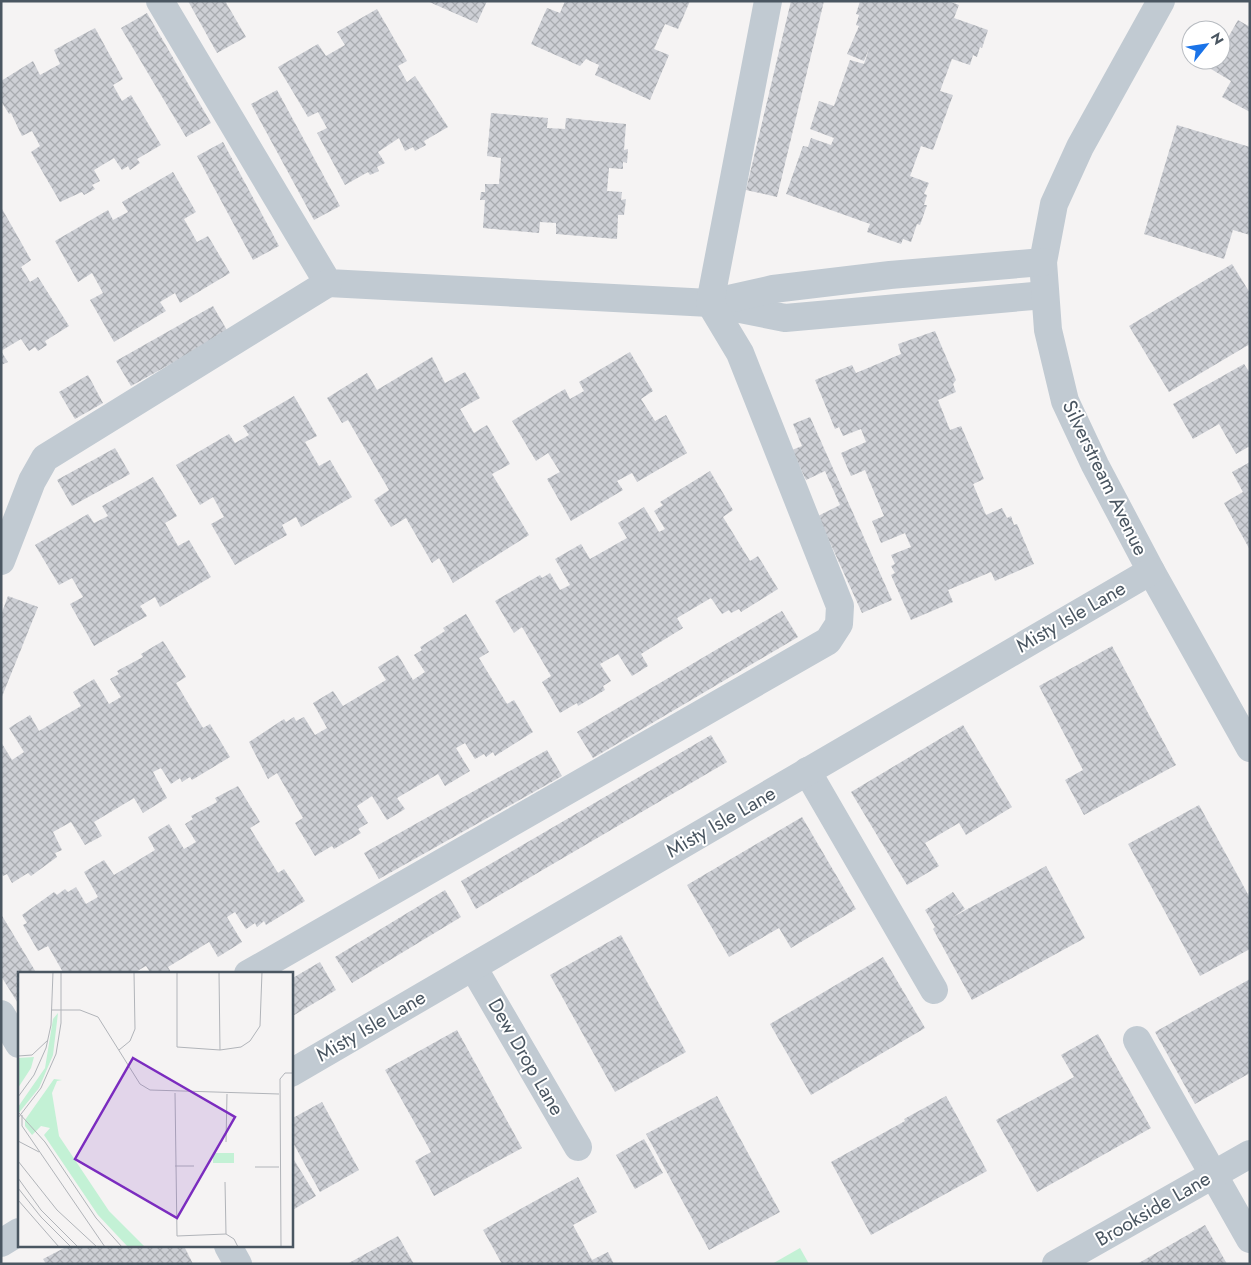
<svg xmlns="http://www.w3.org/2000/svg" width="1251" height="1265" font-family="Jost,sans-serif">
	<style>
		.park { fill: #c3f1d5 }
		.building { fill: url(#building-cross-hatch) }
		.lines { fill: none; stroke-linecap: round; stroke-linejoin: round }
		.minor { stroke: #c1cad2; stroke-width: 28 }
		.labels { text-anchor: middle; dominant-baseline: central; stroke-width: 4; stroke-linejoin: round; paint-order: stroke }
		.street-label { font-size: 20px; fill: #4a5661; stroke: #fff }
		.inset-road { fill: none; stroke: #b1b4b9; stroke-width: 1 }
		.view { fill: #7b2cbf; fill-opacity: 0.15; stroke: #7b2cbf; stroke-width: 2.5 }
		.inset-edge { fill: none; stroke: #4a5661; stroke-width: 2.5 }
	</style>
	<defs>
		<pattern id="building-cross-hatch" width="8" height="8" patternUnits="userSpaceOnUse" patternTransform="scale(1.25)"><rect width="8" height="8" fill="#cdcfd5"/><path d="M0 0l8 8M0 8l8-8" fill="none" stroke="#a8abb0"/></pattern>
	</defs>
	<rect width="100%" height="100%" fill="#f5f3f3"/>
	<path class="park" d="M 800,1248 L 809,1264 L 772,1264 Z"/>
	<g class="building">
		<path d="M 188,1 L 225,1 L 246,37 L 217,53 Z"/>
		<path d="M 427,1 L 487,1 L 477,23 Z"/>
		<path d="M 565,1 L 690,1 L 678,29 L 665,24 L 654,49 L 669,55 L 650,100 L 595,75 L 599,65 L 586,59 L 580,66 L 531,44 L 547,8 L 560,13 Z"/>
		<path d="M 791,1 L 824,1 L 777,197 L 746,190 Z"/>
		<path d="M 860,1 L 948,1 L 959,5 L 954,18 L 988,30 L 982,48 L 980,47 L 977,57 L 973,55 L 970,65 L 952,59 L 940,91 L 953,95 L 933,150 L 921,146 L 910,176 L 929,183 L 924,194 L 927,195 L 924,205 L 927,205 L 920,225 L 917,224 L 911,242 L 903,239 L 901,244 L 867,232 L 870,224 L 786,194 L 803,146 L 808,147 L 811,138 L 831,145 L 834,138 L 810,129 L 819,101 L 834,106 L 850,60 L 864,64 L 870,46 L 864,61 L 847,54 L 859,26 L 856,25 L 859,15 L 856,14 Z"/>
		<path d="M 377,9 L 407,61 L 398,66 L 407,82 L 415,76 L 448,127 L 424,141 L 426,145 L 415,151 L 413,147 L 405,151 L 399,138 L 378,152 L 385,163 L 377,167 L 379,171 L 370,175 L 368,172 L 345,185 L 317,133 L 327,128 L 318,112 L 308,117 L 278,67 L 318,44 L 326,56 L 345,45 L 337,32 Z"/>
		<path d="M 147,13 L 211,123 L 186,137 L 121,28 Z"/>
		<path d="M 1238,20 L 1250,27 L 1250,112 L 1222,97 L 1231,81 L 1211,69 L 1215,60 L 1221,60 L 1221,50 Z"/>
		<path d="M 95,28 L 123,79 L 113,85 L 122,101 L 131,95 L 161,145 L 137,159 L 140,163 L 130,170 L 128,166 L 122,170 L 114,158 L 94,170 L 100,181 L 92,185 L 95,189 L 84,195 L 82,192 L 60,202 L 31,152 L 40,146 L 32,131 L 22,136 L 11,113 L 9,114 L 1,101 L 1,81 L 33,61 L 40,75 L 60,64 L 54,50 Z"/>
		<path d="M 277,90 L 340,206 L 314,220 L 251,104 Z"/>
		<path d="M 491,113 L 548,118 L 547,128 L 565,129 L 566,118 L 626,124 L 624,150 L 628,149 L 627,163 L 623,162 L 623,169 L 609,168 L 607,191 L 622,192 L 621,200 L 626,199 L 624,215 L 618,215 L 617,239 L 556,234 L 556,223 L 540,222 L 539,233 L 483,228 L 485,200 L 480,200 L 481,192 L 485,192 L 485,184 L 499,184 L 501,158 L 487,156 Z"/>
		<path d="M 1177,125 L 1250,147 L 1250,235 L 1233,230 L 1224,259 L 1144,234 Z"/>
		<path d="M 223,142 L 279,246 L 253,260 L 197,156 Z"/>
		<path d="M 173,172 L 196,212 L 184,219 L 197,242 L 208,236 L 230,273 L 180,303 L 175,293 L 160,302 L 166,311 L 114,342 L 90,300 L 103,293 L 92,273 L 78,282 L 55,241 L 108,210 L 113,220 L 128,212 L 122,202 Z"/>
		<path d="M 1,207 L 31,260 L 21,267 L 30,282 L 38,277 L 69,326 L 45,341 L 47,345 L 38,351 L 35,347 L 29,351 L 21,339 L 1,351 L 8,362 L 1,365 Z"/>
		<path d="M 1232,264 L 1250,293 L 1250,344 L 1169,392 L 1129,326 Z"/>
		<path d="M 213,306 L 228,332 L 131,386 L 116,361 Z"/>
		<path d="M 935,331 L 956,380 L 953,384 L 956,392 L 938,400 L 950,430 L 961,426 L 984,479 L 973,484 L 986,515 L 1002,508 L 1007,518 L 1011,516 L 1014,525 L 1017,524 L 1034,564 L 995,581 L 991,572 L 948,590 L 953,602 L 911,620 L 891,575 L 895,573 L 891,566 L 895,564 L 891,555 L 911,547 L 905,533 L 881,543 L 872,521 L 884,516 L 865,470 L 851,476 L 841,453 L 866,442 L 861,429 L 843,436 L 839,427 L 835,429 L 815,380 L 852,365 L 856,373 L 901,354 L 898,344 Z"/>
		<path d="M 630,352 L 653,391 L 641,399 L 655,421 L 666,415 L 687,453 L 637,482 L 632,473 L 617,481 L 623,490 L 571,521 L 547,479 L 560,472 L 548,453 L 536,461 L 512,421 L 565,389 L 570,399 L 584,391 L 579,382 Z"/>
		<path d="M 432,357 L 445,383 L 465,372 L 480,398 L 460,409 L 474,433 L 487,425 L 510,464 L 492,474 L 529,535 L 453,583 L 439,558 L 432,563 L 406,518 L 391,527 L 374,500 L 389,490 L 348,420 L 342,423 L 327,398 L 367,373 L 377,390 Z"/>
		<path d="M 1244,364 L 1250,373 L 1250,446 L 1236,454 L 1219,424 L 1193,439 L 1173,404 Z"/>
		<path d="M 88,375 L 103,403 L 75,419 L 59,392 Z"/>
		<path d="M 294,396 L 317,436 L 305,442 L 319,466 L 330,460 L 352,497 L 301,527 L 296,517 L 282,525 L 287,535 L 235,565 L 211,524 L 224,517 L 213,497 L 200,505 L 176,465 L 229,434 L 235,443 L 249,435 L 243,426 Z"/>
		<path d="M 810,417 L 892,600 L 862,613 L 818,516 L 840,505 L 825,471 L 806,480 L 792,450 L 802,446 L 793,424 Z"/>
		<path d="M 115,448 L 130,474 L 72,506 L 57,480 Z"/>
		<path d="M 1250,462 L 1250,550 L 1224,503 L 1243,492 L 1232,472 Z"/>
		<path d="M 710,471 L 733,510 L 723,517 L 750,561 L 758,556 L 778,589 L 741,612 L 739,609 L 731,613 L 729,610 L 722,614 L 711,598 L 677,618 L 683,628 L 641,654 L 648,666 L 632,676 L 618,654 L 600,664 L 611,681 L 603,686 L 605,690 L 578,706 L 577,703 L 560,713 L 542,682 L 551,676 L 522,627 L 514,633 L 495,601 L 540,575 L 542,578 L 550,573 L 560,590 L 570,585 L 555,559 L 581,544 L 590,559 L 627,538 L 618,523 L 644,507 L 659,532 L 665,529 L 654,511 L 663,505 L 660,502 Z"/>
		<path d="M 153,477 L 177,516 L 165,523 L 178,546 L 189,540 L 211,577 L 160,607 L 155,597 L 140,606 L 147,616 L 94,646 L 70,604 L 83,597 L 72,578 L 59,585 L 35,545 L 88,514 L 94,523 L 108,516 L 102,506 Z"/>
		<path d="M 8,596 L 38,607 L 1,699 L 1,615 Z"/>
		<path d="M 782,611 L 798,637 L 593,758 L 577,732 Z"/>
		<path d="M 466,614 L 489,652 L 479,658 L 507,704 L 514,700 L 533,732 L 495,756 L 493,752 L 486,757 L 484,754 L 475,759 L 465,743 L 456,748 L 470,771 L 445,786 L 438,774 L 397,798 L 405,809 L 387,820 L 372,796 L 357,806 L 368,823 L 358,829 L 361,833 L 334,849 L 332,846 L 315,856 L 295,823 L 303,818 L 277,773 L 268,779 L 249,742 L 284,719 L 286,722 L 294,717 L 296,721 L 304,717 L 315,735 L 327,728 L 313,703 L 333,691 L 343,706 L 386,680 L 378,667 L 398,655 L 413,680 L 425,672 L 414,655 L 422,650 L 420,647 L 445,631 L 443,628 Z"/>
		<path d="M 163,641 L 186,677 L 176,683 L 203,728 L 210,724 L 230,757 L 192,780 L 190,777 L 182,782 L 180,778 L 171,784 L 161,768 L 153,772 L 167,798 L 143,813 L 134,798 L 94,822 L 102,836 L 85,845 L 71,822 L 53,832 L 62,850 L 55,853 L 57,857 L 31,876 L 28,873 L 12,883 L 7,874 L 3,876 L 1,872 L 1,742 L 12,760 L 24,752 L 9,728 L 30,715 L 39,731 L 81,706 L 73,692 L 94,679 L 109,704 L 121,697 L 110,679 L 119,674 L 117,671 L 143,657 L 141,654 Z"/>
		<path d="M 1112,646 L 1176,765 L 1084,815 L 1065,780 L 1083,770 L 1039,686 Z"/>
		<path d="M 963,725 L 1012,807 L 966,835 L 959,823 L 925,843 L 939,866 L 907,885 L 851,792 Z"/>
		<path d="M 711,735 L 727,762 L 476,909 L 461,881 Z"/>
		<path d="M 547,750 L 562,776 L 379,879 L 364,853 Z"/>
		<path d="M 238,786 L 260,822 L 250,828 L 278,873 L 284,869 L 305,901 L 266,925 L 264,921 L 257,927 L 255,923 L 246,929 L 235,912 L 227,917 L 242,942 L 218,957 L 209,942 L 168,967 L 172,974 L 151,974 L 146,966 L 132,974 L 64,974 L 48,946 L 38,951 L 23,925 L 27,923 L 22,915 L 54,892 L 57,895 L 65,889 L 68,892 L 76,887 L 86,904 L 98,897 L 84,872 L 104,860 L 114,875 L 155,850 L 148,837 L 169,824 L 184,849 L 196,842 L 185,824 L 193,819 L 191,816 L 217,802 L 215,798 Z"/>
		<path d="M 1199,805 L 1250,898 L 1250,949 L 1200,976 L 1128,844 Z"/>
		<path d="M 802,817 L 856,909 L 791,948 L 779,928 L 729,957 L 687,885 Z"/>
		<path d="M 1046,866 L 1085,938 L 972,1000 L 933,929 L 935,927 L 925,910 L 953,892 L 965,909 L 953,917 Z"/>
		<path d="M 445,890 L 461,917 L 352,983 L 335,957 Z"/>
		<path d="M 1,914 L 37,974 L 19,974 L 19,1005 L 1,976 Z"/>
		<path d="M 621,935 L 686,1052 L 615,1092 L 550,975 Z"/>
		<path d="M 883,957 L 925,1028 L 811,1095 L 770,1024 Z"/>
		<path d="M 320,962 L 336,990 L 291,1017 L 291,979 Z"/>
		<path d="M 1250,979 L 1250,1073 L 1195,1104 L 1155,1032 Z"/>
		<path d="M 457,1030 L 522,1148 L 434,1196 L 415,1161 L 431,1152 L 385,1070 Z"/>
		<path d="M 1098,1034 L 1151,1128 L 1037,1192 L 996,1120 L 1074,1077 L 1061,1055 Z"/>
		<path d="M 717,1096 L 780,1212 L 709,1250 L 646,1134 Z"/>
		<path d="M 946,1096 L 987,1171 L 871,1235 L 831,1162 L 905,1121 L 904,1119 Z"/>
		<path d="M 322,1102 L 359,1170 L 320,1192 L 291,1139 L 291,1119 Z"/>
		<path d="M 644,1139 L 663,1173 L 635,1189 L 616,1155 Z"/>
		<path d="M 291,1155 L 316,1196 L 291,1211 Z"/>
		<path d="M 578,1177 L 597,1212 L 573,1225 L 592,1260 L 608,1252 L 614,1264 L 502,1264 L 483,1230 Z"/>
		<path d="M 1205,1225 L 1227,1264 L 1137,1264 Z"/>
		<path d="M 398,1236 L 414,1264 L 347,1264 Z"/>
		<path d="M 68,1246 L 184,1246 L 193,1264 L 46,1264 L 43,1259 Z"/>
	</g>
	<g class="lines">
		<g class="minor">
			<path d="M 160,1 L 328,283 L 710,303 L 785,318 L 1045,295"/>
			<path d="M 1161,1 L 1080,147 L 1054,204 L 1043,262 L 1048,330 L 1065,401 L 1095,465 L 1151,571 L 1250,748"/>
			<path d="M 720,301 L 773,289 L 890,275 L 1043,262"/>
			<path d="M 1,561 L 32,481 L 45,458 L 328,283"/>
			<path d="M 807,771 L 934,990"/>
			<path d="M 473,967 L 578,1147"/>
			<path d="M 248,974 L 828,641 L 839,624 L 840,606 L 740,353 L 710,303 L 768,1"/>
			<path d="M 1,1014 L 19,1044"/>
			<path d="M 1137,1040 L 1250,1239"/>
			<path d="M 291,1073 L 1151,571"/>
			<path d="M 1,1243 L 19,1232"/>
			<path d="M 228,1246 L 238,1264"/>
			<path d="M 1056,1264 L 1250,1154"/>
		</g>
	</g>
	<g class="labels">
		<g class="street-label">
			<text transform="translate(1105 478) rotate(64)">Silverstream Avenue</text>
			<text transform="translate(1071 617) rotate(-30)">Misty Isle Lane</text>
			<text transform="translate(721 822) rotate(-30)">Misty Isle Lane</text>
			<text transform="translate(371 1026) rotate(-30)">Misty Isle Lane</text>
			<text transform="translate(526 1057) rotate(60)">Dew Drop Lane</text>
			<text transform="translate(1153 1209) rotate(-30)">Brookside Lane</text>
		</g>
	</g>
	<g transform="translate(18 972)">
		<rect width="275" height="275" fill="#f5f3f3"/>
		<path d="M 40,41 L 35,83 L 21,116 L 0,142 L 0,135 L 27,96 L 35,47 ZM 16,85 L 13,96 L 0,116 L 0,86 ZM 36,107 L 44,108 L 39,109 L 34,121 L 41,164 L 91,239 L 127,275 L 110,275 L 80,243 L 26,163 L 32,156 L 23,154 L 14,163 L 7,154 L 7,148 Z" fill="#c3f1d5"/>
		<path d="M 195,181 L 216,181 L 216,191 L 195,191 Z" fill="#c3f1d5"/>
		<path class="inset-road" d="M 159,0 L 159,75 L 202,78 L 223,75 L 232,69 L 242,54 L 244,0M 201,0 L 202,78M 33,38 L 62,38 L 80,45 L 122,112 L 132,118 L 261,122M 101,78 L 112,69 L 117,57 L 116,0M 0,84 L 14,83 L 30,68M 157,121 L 159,264 L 208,262 L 216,267 L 220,275M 0,125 L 16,103 L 28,76 L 33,53 L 35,0M 0,140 L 27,170 L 78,246 L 104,275M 4,143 L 4,154 L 87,275M 0,146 L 23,116 L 38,82 L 43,51 L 43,0M 0,169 L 21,180M 208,170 L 209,122M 0,189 L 39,238 L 79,275M 157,194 L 176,194M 237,195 L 261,195M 0,206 L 23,238 L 60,275M 207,210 L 208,262M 0,216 L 23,245 L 53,275M 0,228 L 41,275M 263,275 L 262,107 L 267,101 L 275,101"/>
		<path class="view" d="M 115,86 L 217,145 L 159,246 L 57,187 Z"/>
		<rect width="275" height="275" class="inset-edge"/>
	</g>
	<rect width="1251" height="1265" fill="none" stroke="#4a5661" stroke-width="5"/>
	<g transform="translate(1206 45) rotate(60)"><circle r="24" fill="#ffffff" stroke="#b7bbc0"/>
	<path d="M0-4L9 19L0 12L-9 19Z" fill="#1a73e8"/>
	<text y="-8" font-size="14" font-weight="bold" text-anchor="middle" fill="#4a5661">N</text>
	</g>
</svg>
